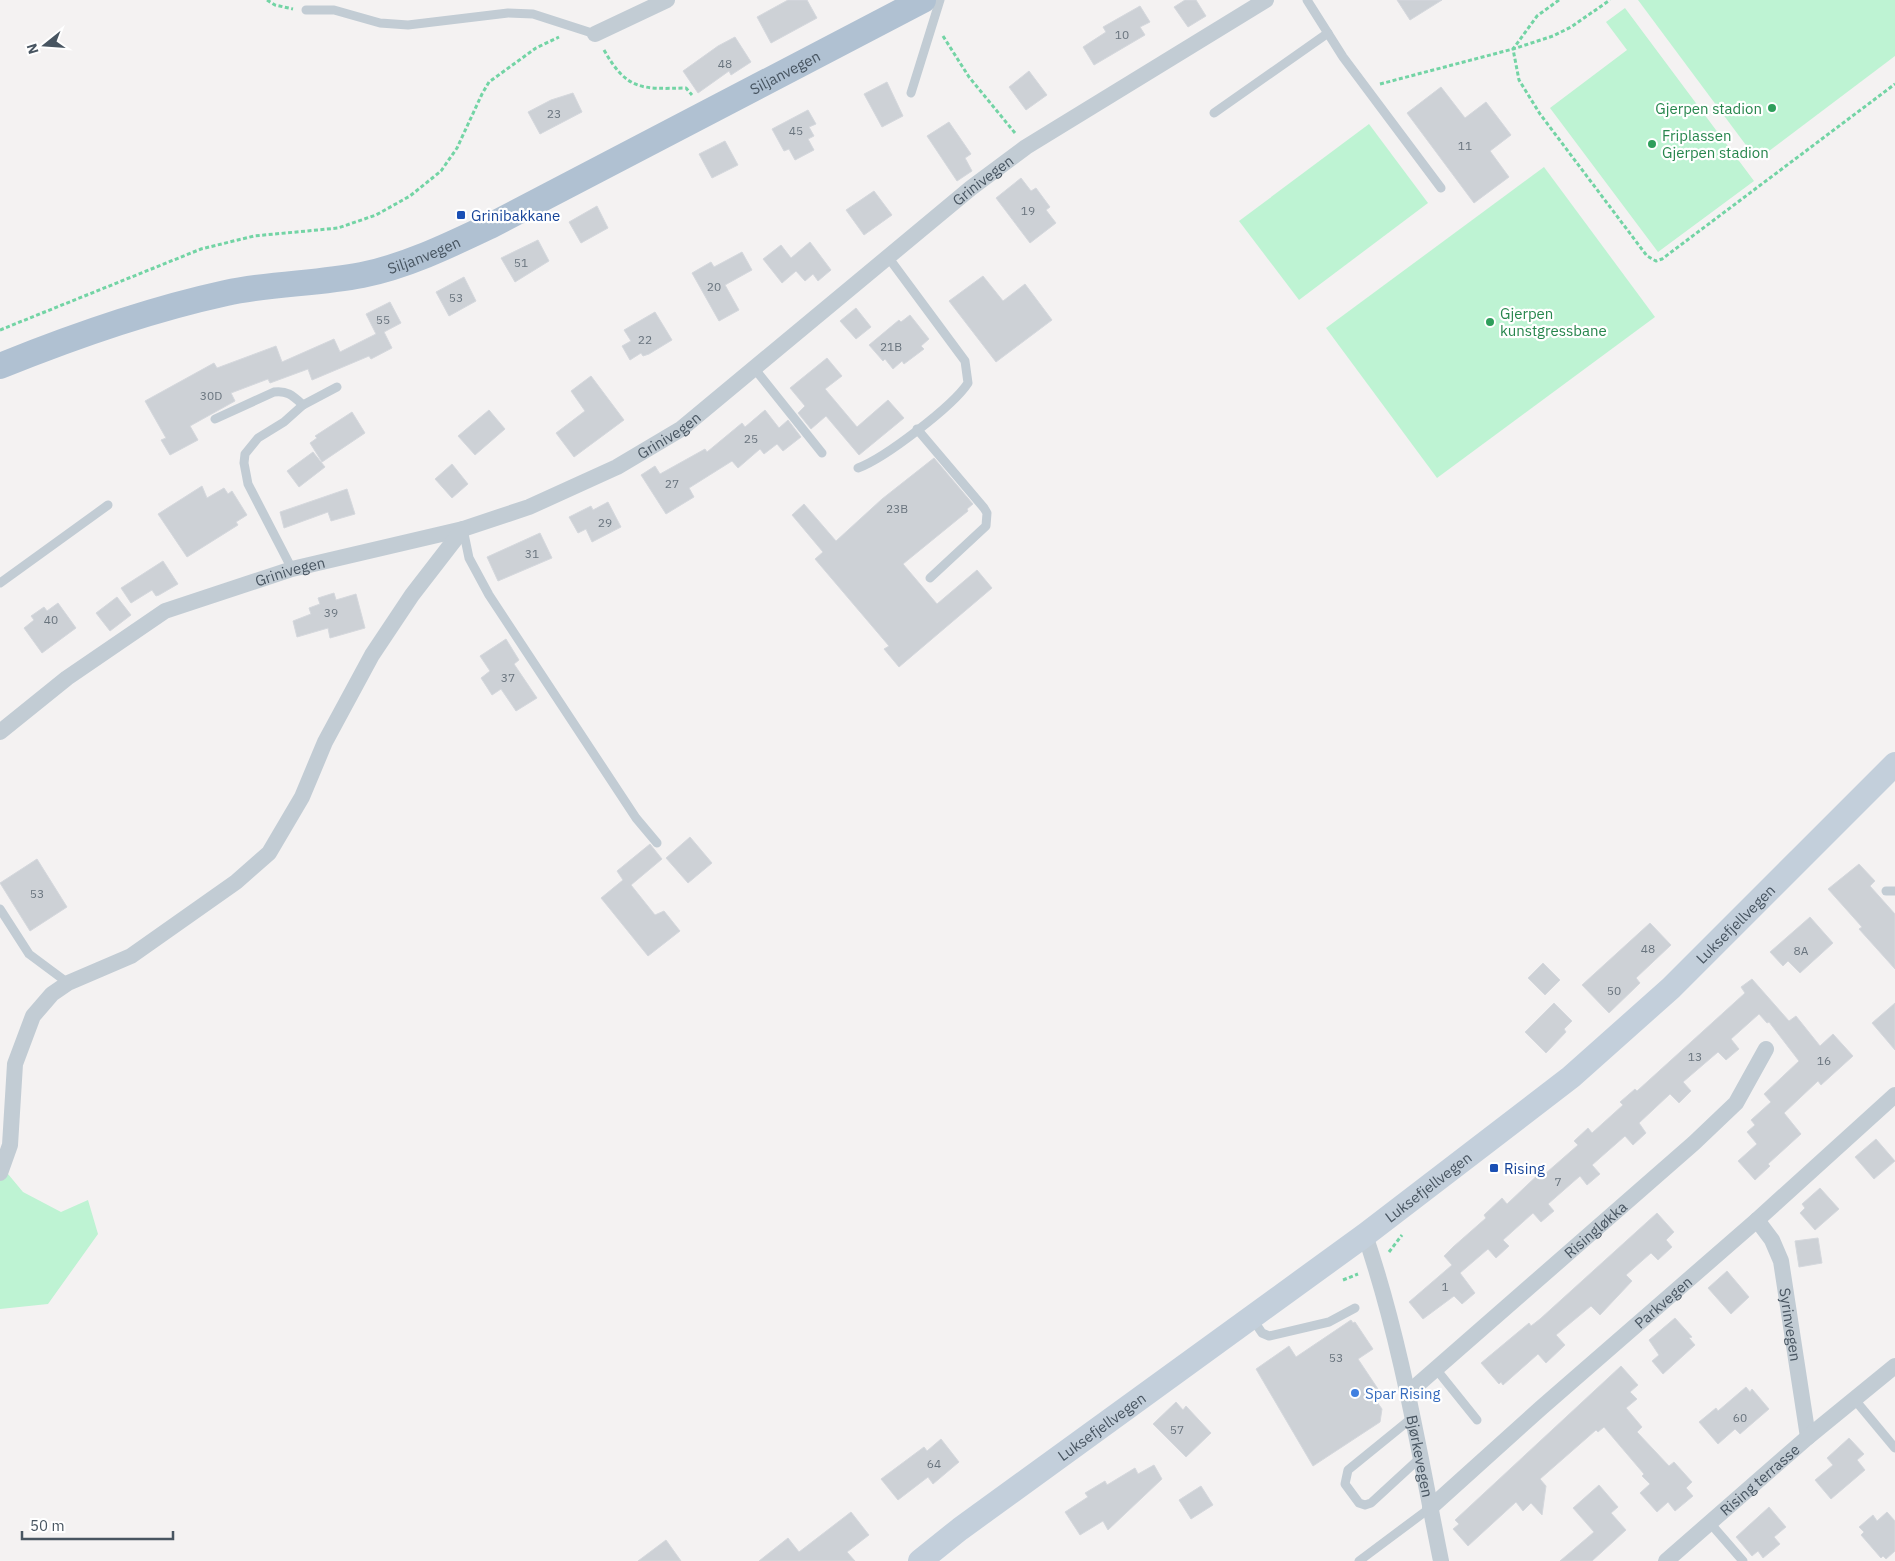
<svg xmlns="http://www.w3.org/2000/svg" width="1895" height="1561" font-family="'IBM Plex Sans',sans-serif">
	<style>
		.green { fill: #bef3d3 }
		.building { fill: #cdd1d6; stroke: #d5d8dd }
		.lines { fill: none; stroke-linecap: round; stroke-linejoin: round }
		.path { stroke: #73d4a5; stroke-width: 3; stroke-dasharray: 4 2.5; stroke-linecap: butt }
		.lane { stroke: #c2ccd4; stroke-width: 9 }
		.street { stroke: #c2ccd4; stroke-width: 16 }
		.secondary { stroke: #c3cfdb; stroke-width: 24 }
		.primary { stroke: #b0c1d2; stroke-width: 26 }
		.leisure-dot { fill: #2e9e5b; stroke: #fff; stroke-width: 2 }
		.transit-dot { fill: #1a4fb4; stroke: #fff; stroke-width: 2 }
		.shop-dot { fill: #3f7fe0; stroke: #fff; stroke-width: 2 }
		.labels { text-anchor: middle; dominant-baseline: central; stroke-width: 4.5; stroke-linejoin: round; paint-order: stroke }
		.number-label { font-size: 12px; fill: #69747e }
		.street-label { font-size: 15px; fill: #485561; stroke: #fff }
		.leisure-label { font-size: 15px; fill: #27864d; stroke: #fff; text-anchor: start }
		.transit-label { font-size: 15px; fill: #164399; stroke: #fff; text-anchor: start }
		.shop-label { font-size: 15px; fill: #366cbe; stroke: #fff; text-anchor: start }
	</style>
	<rect width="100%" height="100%" fill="#f4f2f2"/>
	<g class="green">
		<path d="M 1638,0 L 1895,0 L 1895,56 L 1757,160 Z"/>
		<path d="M 1625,8 L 1754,181 L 1658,252 L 1550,108 L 1627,50 L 1606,22 Z"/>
		<path d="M 1369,124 L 1428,203 L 1299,300 L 1239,221 Z"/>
		<path d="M 1544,167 L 1655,317 L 1437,478 L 1326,328 Z"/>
		<path d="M 3,1168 L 23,1192 L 61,1212 L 88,1200 L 98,1234 L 48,1304 L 0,1309 L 0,1172 Z"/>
	</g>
	<g class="building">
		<path d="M 788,0 L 807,0 L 817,18 L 771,43 L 757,17 Z"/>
		<path d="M 1185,0 L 1196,0 L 1206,16 L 1188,27 L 1174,7 Z"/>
		<path d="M 1397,0 L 1442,0 L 1410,20 Z"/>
		<path d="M 1140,6 L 1150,22 L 1140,27 L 1145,35 L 1094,65 L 1083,47 L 1106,32 L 1103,27 Z"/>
		<path d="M 735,37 L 751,62 L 731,75 L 729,71 L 698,93 L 683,71 L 718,46 Z"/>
		<path d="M 1029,71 L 1047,95 L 1026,110 L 1009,87 Z"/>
		<path d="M 887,82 L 903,116 L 882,127 L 864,94 Z"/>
		<path d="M 1441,87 L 1465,118 L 1486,102 L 1511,135 L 1490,151 L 1509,177 L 1474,203 L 1407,113 Z"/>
		<path d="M 573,93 L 582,112 L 540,134 L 528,112 L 551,100 Z"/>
		<path d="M 808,110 L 816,124 L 809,127 L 814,136 L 808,139 L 814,150 L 795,160 L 789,149 L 784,151 L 772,129 Z"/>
		<path d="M 949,122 L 971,154 L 965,158 L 972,171 L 957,181 L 927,136 Z"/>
		<path d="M 725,141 L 738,165 L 712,178 L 699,154 Z"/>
		<path d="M 1021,178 L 1031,191 L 1036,188 L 1050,207 L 1046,210 L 1056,223 L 1030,243 L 996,198 Z"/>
		<path d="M 874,191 L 892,215 L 864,235 L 846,210 Z"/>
		<path d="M 597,206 L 608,228 L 581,243 L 569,222 Z"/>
		<path d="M 538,240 L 549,261 L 515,282 L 501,258 Z"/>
		<path d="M 810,242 L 831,270 L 818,281 L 813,274 L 805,281 L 796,271 L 782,283 L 763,259 L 781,245 L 791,258 Z"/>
		<path d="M 742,252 L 752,270 L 725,285 L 739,310 L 719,321 L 692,273 L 711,262 L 714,267 Z"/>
		<path d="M 983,276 L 1003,301 L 1025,284 L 1052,320 L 996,362 L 949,301 Z"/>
		<path d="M 464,277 L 476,301 L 449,316 L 436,292 Z"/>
		<path d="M 390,302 L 401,323 L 384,332 L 392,348 L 371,359 L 369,356 L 312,380 L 308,369 L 270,383 L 268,379 L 231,393 L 235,401 L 190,426 L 198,440 L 170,455 L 161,440 L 166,438 L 145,401 L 214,363 L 217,368 L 276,346 L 282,362 L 334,339 L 340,352 L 376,334 L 366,314 Z"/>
		<path d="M 856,308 L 871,327 L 856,339 L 840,321 Z"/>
		<path d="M 655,312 L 672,340 L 649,354 L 643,356 L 641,353 L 630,360 L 622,346 L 631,341 L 624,330 Z"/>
		<path d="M 910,315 L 929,339 L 921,346 L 924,349 L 904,364 L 902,361 L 893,369 L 885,359 L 883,361 L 869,345 L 899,320 L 901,322 Z"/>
		<path d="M 827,358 L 842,376 L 825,389 L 857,427 L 888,400 L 904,418 L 859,455 L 826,416 L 811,429 L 798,413 L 805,406 L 790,388 Z"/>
		<path d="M 591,376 L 624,420 L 574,457 L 556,433 L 585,411 L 571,391 Z"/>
		<path d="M 489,410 L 505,429 L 475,455 L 458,436 Z"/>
		<path d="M 765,410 L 779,428 L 788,420 L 801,437 L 783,451 L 777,444 L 764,454 L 760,449 L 738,468 L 732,461 L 689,488 L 694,497 L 666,514 L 641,475 L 655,466 L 660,474 L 705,449 L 707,452 L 742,423 L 745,427 Z"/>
		<path d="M 352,412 L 365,433 L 322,462 L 310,443 L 317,438 L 315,436 Z"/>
		<path d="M 313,452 L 325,467 L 299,487 L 287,471 Z"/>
		<path d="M 934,458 L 973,504 L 967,509 L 968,511 L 903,564 L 937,604 L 977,570 L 992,588 L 899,667 L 884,649 L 889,646 L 815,559 L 823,552 L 792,515 L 804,504 L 836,541 L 882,499 Z"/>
		<path d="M 452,464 L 468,484 L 452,498 L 435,479 Z"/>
		<path d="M 202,486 L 207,498 L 224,488 L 228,494 L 232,491 L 247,515 L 236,522 L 238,525 L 187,557 L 158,514 Z"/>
		<path d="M 347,489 L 355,514 L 331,521 L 328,512 L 284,528 L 280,512 Z"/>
		<path d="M 608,502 L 621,527 L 592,542 L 586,529 L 578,533 L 569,517 L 591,506 L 593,510 Z"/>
		<path d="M 540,533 L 552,558 L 498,581 L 487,557 Z"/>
		<path d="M 163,561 L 178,584 L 159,595 L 156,596 L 152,590 L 131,603 L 121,588 Z"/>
		<path d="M 334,593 L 336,600 L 356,594 L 365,628 L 330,638 L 328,628 L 297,637 L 293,621 L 311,614 L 309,608 L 320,604 L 318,598 Z"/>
		<path d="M 117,597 L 131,615 L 110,631 L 96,613 Z"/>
		<path d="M 58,603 L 76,628 L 42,653 L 24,628 L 34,620 L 31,616 L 44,607 L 47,611 Z"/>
		<path d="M 506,639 L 519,660 L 514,664 L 537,698 L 516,711 L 501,689 L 492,695 L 481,678 L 490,671 L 480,656 Z"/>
		<path d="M 690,837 L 712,863 L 688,883 L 666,858 Z"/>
		<path d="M 650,844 L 662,859 L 631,885 L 655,915 L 664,911 L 680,931 L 648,956 L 601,898 L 623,880 L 617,871 Z"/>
		<path d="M 37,859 L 67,907 L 30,931 L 0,883 Z"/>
		<path d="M 1859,864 L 1875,881 L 1870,886 L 1895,914 L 1895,969 L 1859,929 L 1862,927 L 1828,889 Z"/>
		<path d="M 1810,917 L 1833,943 L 1800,973 L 1788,961 L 1783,966 L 1770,952 Z"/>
		<path d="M 1650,923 L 1671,945 L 1636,978 L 1640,983 L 1609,1013 L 1582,985 Z"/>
		<path d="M 1543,963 L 1560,980 L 1545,995 L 1528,978 Z"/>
		<path d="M 1752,979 L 1789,1021 L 1796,1016 L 1820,1046 L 1833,1034 L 1853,1056 L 1821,1085 L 1818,1081 L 1784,1113 L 1801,1134 L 1768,1164 L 1770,1166 L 1755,1180 L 1738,1161 L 1757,1144 L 1747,1132 L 1755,1125 L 1751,1120 L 1771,1102 L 1764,1094 L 1799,1061 L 1769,1022 L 1767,1023 L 1759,1014 L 1731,1039 L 1739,1049 L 1726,1060 L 1718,1052 L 1683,1082 L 1691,1091 L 1679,1103 L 1670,1094 L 1639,1123 L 1646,1133 L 1633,1145 L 1625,1136 L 1592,1165 L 1600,1174 L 1587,1185 L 1580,1176 L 1548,1204 L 1554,1211 L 1541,1222 L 1533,1213 L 1503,1240 L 1509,1246 L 1496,1258 L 1488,1249 L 1460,1273 L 1475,1293 L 1462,1304 L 1454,1296 L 1423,1319 L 1409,1302 L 1452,1265 L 1444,1256 L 1453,1247 L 1486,1218 L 1484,1215 L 1502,1198 L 1507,1204 L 1543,1170 L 1546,1173 L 1578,1145 L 1574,1141 L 1588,1128 L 1592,1133 L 1623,1105 L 1620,1102 L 1635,1089 L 1637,1091 L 1745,993 L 1741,987 Z"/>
		<path d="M 1554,1003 L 1572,1021 L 1564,1029 L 1566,1032 L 1546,1053 L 1525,1032 Z"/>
		<path d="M 1895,1003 L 1895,1050 L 1872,1023 Z"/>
		<path d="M 1876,1139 L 1895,1161 L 1874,1179 L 1855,1157 Z"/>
		<path d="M 1820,1188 L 1839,1209 L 1815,1230 L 1800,1213 L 1805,1208 L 1802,1204 Z"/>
		<path d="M 1657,1213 L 1674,1232 L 1666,1240 L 1672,1247 L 1658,1260 L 1651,1253 L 1626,1275 L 1632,1281 L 1600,1315 L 1591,1306 L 1556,1335 L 1565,1345 L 1546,1363 L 1538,1354 L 1503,1385 L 1501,1382 L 1499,1384 L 1481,1363 L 1529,1323 L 1531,1326 L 1540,1319 Z"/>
		<path d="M 1818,1238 L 1822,1263 L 1799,1267 L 1795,1241 Z"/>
		<path d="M 1727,1271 L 1749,1297 L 1731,1314 L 1708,1288 Z"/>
		<path d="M 1675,1318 L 1692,1337 L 1689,1338 L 1695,1345 L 1663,1374 L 1652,1361 L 1659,1355 L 1649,1340 Z"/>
		<path d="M 1351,1320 L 1353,1323 L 1355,1322 L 1373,1349 L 1358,1359 L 1382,1395 L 1375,1399 L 1382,1409 L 1380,1422 L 1313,1466 L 1256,1369 L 1289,1346 L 1296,1357 Z"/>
		<path d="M 1621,1366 L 1638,1385 L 1630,1392 L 1637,1399 L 1626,1408 L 1642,1427 L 1637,1432 L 1669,1466 L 1674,1462 L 1692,1482 L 1686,1488 L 1693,1496 L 1675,1511 L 1668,1502 L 1657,1512 L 1640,1493 L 1650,1484 L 1642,1476 L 1644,1474 L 1604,1427 L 1598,1432 L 1596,1430 L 1540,1479 L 1546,1486 L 1542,1515 L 1531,1503 L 1523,1511 L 1516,1502 L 1468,1546 L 1453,1529 L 1459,1524 L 1455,1520 Z"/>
		<path d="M 1746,1387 L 1750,1392 L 1752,1389 L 1769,1409 L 1740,1434 L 1735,1429 L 1718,1444 L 1699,1422 L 1716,1408 L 1718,1411 Z"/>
		<path d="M 1176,1402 L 1183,1410 L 1186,1406 L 1211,1433 L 1186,1457 L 1153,1424 Z"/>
		<path d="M 1849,1438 L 1864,1454 L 1857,1460 L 1865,1470 L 1831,1499 L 1815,1480 L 1833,1465 L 1827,1458 Z"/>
		<path d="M 941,1439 L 959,1462 L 933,1484 L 928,1477 L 898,1500 L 881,1479 L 924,1447 L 927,1451 Z"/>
		<path d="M 1154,1465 L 1162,1479 L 1108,1530 L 1103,1521 L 1080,1535 L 1065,1512 L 1088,1497 L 1085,1493 L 1105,1481 L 1107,1485 L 1135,1468 L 1138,1474 Z"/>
		<path d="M 1599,1485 L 1618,1507 L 1611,1513 L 1626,1530 L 1592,1561 L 1560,1561 L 1594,1532 L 1573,1508 Z"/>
		<path d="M 1201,1486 L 1213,1505 L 1191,1519 L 1179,1500 Z"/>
		<path d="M 1769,1507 L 1786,1527 L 1774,1537 L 1780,1544 L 1763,1558 L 1758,1551 L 1752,1556 L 1736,1537 Z"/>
		<path d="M 851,1512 L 869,1535 L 847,1552 L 855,1561 L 759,1561 L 788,1538 L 799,1552 Z"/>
		<path d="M 1887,1512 L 1895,1521 L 1895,1551 L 1886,1559 L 1883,1556 L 1881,1558 L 1861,1535 L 1864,1532 L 1859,1527 L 1873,1515 L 1877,1521 Z"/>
		<path d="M 666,1540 L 681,1561 L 638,1561 Z"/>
	</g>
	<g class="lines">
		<g class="path">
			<path d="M 267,0 L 275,5 L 293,9"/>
			<path d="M 1559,0 L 1537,16 L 1513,49 L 1519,80 L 1540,114 L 1647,256 L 1656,261 L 1662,259 L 1895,84"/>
			<path d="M 943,36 L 969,77 L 1015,133"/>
			<path d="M 604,50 C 627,91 642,89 686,88 L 692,95"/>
			<path d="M 1380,84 L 1513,49 L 1553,36 L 1571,27 L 1610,0"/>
			<path d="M 0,330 L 201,249 L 254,236 L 338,228 L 376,215 L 410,196 L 441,171 L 457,148 L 482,94 L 489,82 L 536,48 L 559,37"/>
			<path d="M 1389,1252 L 1402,1235"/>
			<path d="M 1343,1280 L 1358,1274"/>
		</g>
		<g class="lane">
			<path d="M 1307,0 L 1343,57 L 1441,188"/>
			<path d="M 306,10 L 334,10 L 380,23 L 408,25 L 508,13 L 533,14 L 595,34"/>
			<path d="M 911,93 L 940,0"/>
			<path d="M 1214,113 L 1328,33"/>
			<path d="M 754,368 L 822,453"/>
			<path d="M 215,419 L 274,392 C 287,390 293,396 303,405"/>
			<path d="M 917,429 L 984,508 L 987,513 L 986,526 L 930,578"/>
			<path d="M 858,468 C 885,458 953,406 968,383 L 965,361 L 888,257"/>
			<path d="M 463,529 L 469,558 L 489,595 L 636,818 L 657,843"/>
			<path d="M 292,569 L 248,484 L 244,463 L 245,454 L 258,438 L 284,422 L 303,405 L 337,387"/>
			<path d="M 0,583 L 108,505"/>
			<path d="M 1886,891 L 1895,891"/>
			<path d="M 0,909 L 29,954 L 68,983"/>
			<path d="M 1252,1318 L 1262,1333 L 1269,1336 L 1329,1322 L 1355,1308"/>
			<path d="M 1436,1369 L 1477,1420"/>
			<path d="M 1855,1400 L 1895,1448"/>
			<path d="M 1412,1418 L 1348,1470 L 1345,1484 L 1359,1503 L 1365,1505 L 1371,1503 L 1420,1458"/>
			<path d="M 1710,1523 L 1743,1561"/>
			<path d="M 1359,1561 L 1430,1508"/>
		</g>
		<g class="street">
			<path d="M 595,34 L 667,0"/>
			<path id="s1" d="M 0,732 L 67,678 L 165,611 L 292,569 L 463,529 L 529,507 L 617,467 L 681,429 L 971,188 L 1026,147 L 1266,0"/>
			<path d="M 0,1173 L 10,1145 L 15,1064 L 33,1016 L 52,994 L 68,983 L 131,956 L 236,882 L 269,853 L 302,797 L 325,742 L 372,655 L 412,595 L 463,529"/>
			<path id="s2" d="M 1757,1220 L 1772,1240 L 1781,1261 L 1808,1437"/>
			<path id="s3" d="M 1365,1235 C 1401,1340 1419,1452 1441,1561"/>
			<path id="s4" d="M 1407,1394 L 1694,1143 L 1736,1103 L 1766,1049"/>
			<path id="s5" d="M 1430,1508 L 1541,1408 L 1757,1220 L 1895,1095"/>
			<path id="s6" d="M 1666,1561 L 1808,1437 L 1895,1366"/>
		</g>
		<path class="secondary" id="s7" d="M 920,1561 L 960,1529 L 1365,1235 L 1571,1077 L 1671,988 L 1895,764"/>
		<path class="primary" id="s8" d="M 0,366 C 74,336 148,310 226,293 C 271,283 317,284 362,275 C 407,266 450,245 492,225 L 923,0"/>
	</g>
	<g class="leisure-dot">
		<circle cx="1772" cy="108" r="5"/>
		<circle cx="1652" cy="144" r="5"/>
		<circle cx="1490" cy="322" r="5"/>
	</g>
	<g class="transit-dot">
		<rect x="456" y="210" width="10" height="10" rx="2.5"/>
		<rect x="1489" y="1163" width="10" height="10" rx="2.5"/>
	</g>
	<circle class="shop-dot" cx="1355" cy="1393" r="5"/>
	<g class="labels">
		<g class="number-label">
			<text x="1122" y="34">10</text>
			<text x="725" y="63">48</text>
			<text x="554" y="113">23</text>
			<text x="796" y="130">45</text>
			<text x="1465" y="145">11</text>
			<text x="1028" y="210">19</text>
			<text x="521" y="262">51</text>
			<text x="714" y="286">20</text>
			<text x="456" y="297">53</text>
			<text x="383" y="319">55</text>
			<text x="645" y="339">22</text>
			<text x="891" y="346">21B</text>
			<text x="211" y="395">30D</text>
			<text x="751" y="438">25</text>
			<text x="672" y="483">27</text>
			<text x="897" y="508">23B</text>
			<text x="605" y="522">29</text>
			<text x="532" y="553">31</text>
			<text x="331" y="612">39</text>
			<text x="51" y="619">40</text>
			<text x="508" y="677">37</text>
			<text x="37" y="893">53</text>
			<text x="1648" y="948">48</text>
			<text x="1801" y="950">8A</text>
			<text x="1614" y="990">50</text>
			<text x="1695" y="1056">13</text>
			<text x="1824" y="1060">16</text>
			<text x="1558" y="1181">7</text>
			<text x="1445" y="1286">1</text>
			<text x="1336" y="1357">53</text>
			<text x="1740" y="1417">60</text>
			<text x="1177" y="1429">57</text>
			<text x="934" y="1463">64</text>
		</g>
		<g class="street-label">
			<text stroke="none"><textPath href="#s8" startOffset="845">Siljanvegen</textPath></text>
			<text stroke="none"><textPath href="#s1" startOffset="1146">Grinivegen</textPath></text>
			<text stroke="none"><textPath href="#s8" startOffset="440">Siljanvegen</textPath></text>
			<text stroke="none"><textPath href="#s1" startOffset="741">Grinivegen</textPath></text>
			<text stroke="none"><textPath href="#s1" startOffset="336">Grinivegen</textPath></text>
			<text stroke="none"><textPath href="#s7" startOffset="1036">Luksefjellvegen</textPath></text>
			<text stroke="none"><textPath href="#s7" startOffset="631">Luksefjellvegen</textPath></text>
			<text stroke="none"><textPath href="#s4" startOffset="250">Risingløkka</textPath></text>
			<text stroke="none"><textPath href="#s5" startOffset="311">Parkvegen</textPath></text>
			<text stroke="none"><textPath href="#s2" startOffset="112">Syrinvegen</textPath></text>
			<text stroke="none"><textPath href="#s7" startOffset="226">Luksefjellvegen</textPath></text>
			<text stroke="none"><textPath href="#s3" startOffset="228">Bjørkevegen</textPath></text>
			<text stroke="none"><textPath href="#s6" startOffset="124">Rising terrasse</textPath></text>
		</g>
		<g class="leisure-label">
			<text x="1762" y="108" text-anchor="end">Gjerpen stadion</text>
			<text x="1662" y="135">Friplassen<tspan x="1662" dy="17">Gjerpen stadion</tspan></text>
			<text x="1500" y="313">Gjerpen<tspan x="1500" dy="17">kunstgressbane</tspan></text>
		</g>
		<g class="transit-label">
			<text x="471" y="215">Grinibakkane</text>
			<text x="1504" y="1168">Rising</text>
		</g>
		<g class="shop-label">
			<text x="1365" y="1393">Spar Rising</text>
		</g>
	</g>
	<g transform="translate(45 45) rotate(253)" stroke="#ffffff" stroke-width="4" paint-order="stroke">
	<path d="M0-4L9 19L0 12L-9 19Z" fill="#485561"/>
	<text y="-8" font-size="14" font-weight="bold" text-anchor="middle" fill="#485561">N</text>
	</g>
	<path d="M22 1531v8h151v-8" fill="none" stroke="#485561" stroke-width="2.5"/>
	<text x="30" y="1531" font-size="15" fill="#485561" stroke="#ffffff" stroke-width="4" paint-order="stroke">50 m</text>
</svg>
